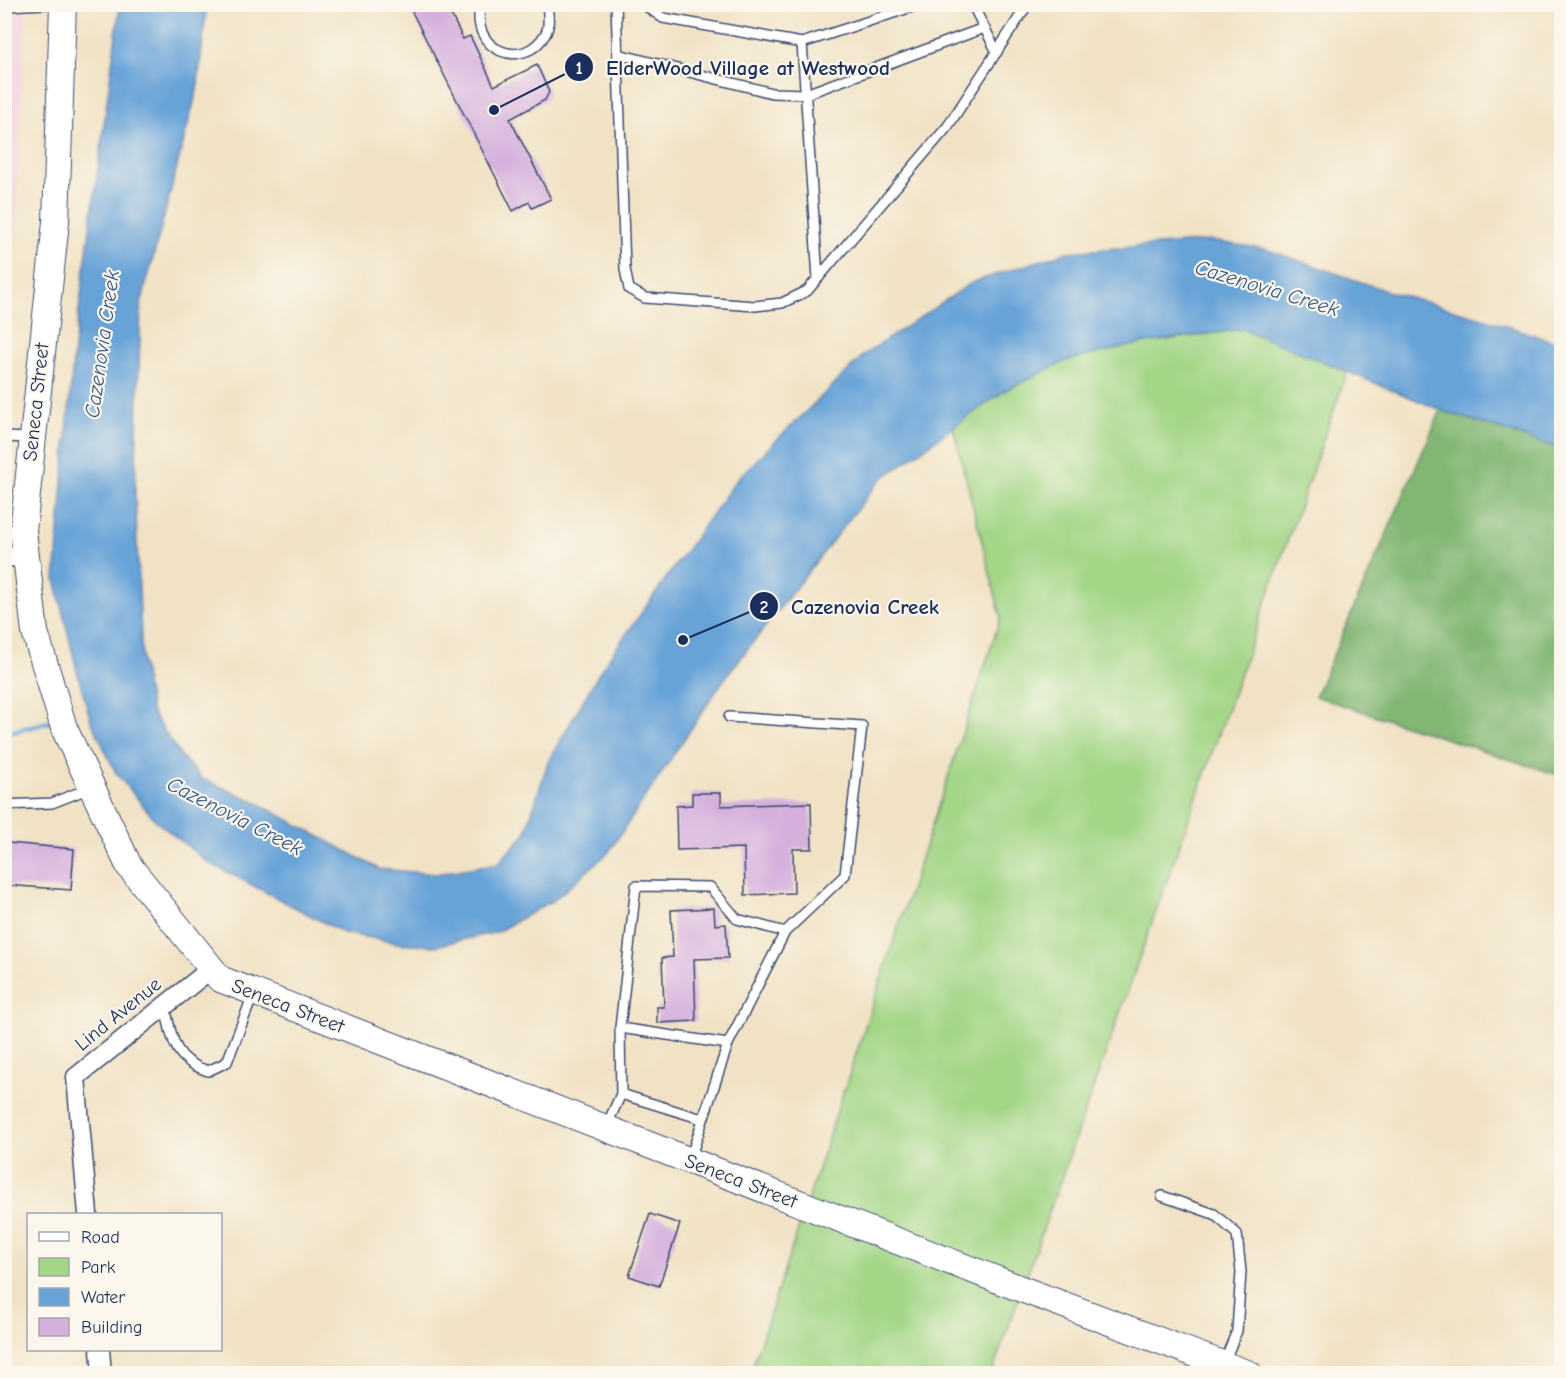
<svg xmlns="http://www.w3.org/2000/svg" width="1566" height="1378" font-family="'Comic Neue',sans-serif">
	<style>
		.built { fill: #f3cfe0 }
		.green { fill: #a3d686; stroke: #5f8272; stroke-width: 1.5 }
		.forest { fill: #82b773; stroke: #4e7368; stroke-width: 1.5 }
		.water { fill: #68a3d8; stroke: #42699b; stroke-width: 1.5 }
		.lines { fill: none; stroke-linecap: round; stroke-linejoin: round }
		.stream { stroke: #68a3d8; stroke-width: 5 }
		.building { fill: #d5b0dd }
		.lane-casing { stroke: #3b4a6d; stroke-width: 12 }
		.street-casing { stroke: #3b4a6d; stroke-width: 21 }
		.secondary-casing { stroke: #3b4a6d; stroke-width: 28 }
		.lane { stroke: #fff; stroke-width: 9 }
		.street { stroke: #fff; stroke-width: 18 }
		.secondary { stroke: #fff; stroke-width: 26 }
		.labels { text-anchor: middle; dominant-baseline: central; stroke-width: 4.5; stroke-linejoin: round; paint-order: stroke }
		.street-label { font-size: 20px; fill: #1b2f5e; stroke: #fbf7ec }
		.water-label { font-size: 21px; font-style: italic; fill: #365889; stroke: #fbf7ec }
		.leader { fill: none; stroke: #1b2f5e; stroke-width: 2 }
		.callout-dot { fill: #1b2f5e; stroke: #fbf7ec; stroke-width: 2 }
		.mark-label { font-size: 18px; text-anchor: middle; font-weight: bold; fill: #fff }
		.callout-label { font-size: 21px; text-anchor: middle; font-weight: bold; fill: #1b2f5e; stroke: #fbf7ec; stroke-width: 4.5; stroke-linejoin: round; paint-order: stroke }
	</style>
	<rect width="100%" height="100%" fill="#fbf7ec"/>
	<filter id="ink" filterUnits="userSpaceOnUse"><feTurbulence type="fractalNoise" baseFrequency=".0167" numOctaves="2"/><feDisplacementMap in="SourceGraphic" scale="12" xChannelSelector="R" yChannelSelector="G"/><feConvolveMatrix kernelMatrix="1 2 1 2 8 2 1 2 1" color-interpolation-filters="sRGB"/></filter>
	<filter id="wash" filterUnits="userSpaceOnUse"><feTurbulence type="fractalNoise" baseFrequency=".008" numOctaves="4" result="noise"/><feDisplacementMap in="SourceGraphic" scale="24" xChannelSelector="R" yChannelSelector="G"/><feGaussianBlur stdDeviation="1.35" result="paint"/><feColorMatrix in="noise" values="0 0 0 0 0 0 0 0 0 0 0 0 0 0 0 0 0 1.4 0 .05"/><feComposite in="paint" operator="in"/></filter>
	<g filter="url(#wash)">
		<rect width="100%" height="100%" fill="#f1e2c5"/>
		<path class="built" d="M 5,5 L 26,5 L 5,409 Z"/>
		<path class="green" d="M 1243,329 L 1348,370 L 992,1373 L 750,1374 L 1001,617 L 953,427 C 988,402 1026,373 1067,360 C 1124,343 1185,338 1243,329 Z"/>
		<path class="forest" d="M 1441,410 L 1561,449 L 1561,776 L 1315,696 Z"/>
		<path class="water" d="M 120,5 L 207,5 L 197,90 L 141,304 L 135,493 L 142,662 L 151,711 L 180,755 L 202,779 L 252,800 L 379,869 L 436,874 L 498,863 L 525,834 L 548,762 L 602,668 L 738,478 L 865,354 L 973,282 L 1067,252 L 1210,241 L 1265,249 L 1390,292 L 1486,319 L 1561,344 L 1561,449 L 1441,410 L 1243,329 L 1138,344 L 1066,361 L 1004,391 L 880,480 L 725,678 L 608,853 L 554,900 L 497,932 L 435,946 L 398,943 L 344,933 L 206,861 L 156,821 L 116,773 L 91,721 L 78,675 L 55,579 L 74,348 Z"/>
		<g class="lines">
			<path class="stream" d="M 4,734 L 49,722"/>
		</g>
		<g id="blocks">
			<g class="building">
				<path d="M 408,4 L 446,4 L 463,39 L 470,36 L 494,86 L 537,65 L 549,92 L 545,100 L 510,119 L 551,199 L 532,208 L 529,202 L 513,211 Z"/>
				<path d="M 692,793 L 721,793 L 721,806 L 811,803 L 812,849 L 793,849 L 794,893 L 745,895 L 744,848 L 677,850 L 676,806 L 692,805 Z"/>
				<path d="M 8,843 L 74,849 L 71,890 L 5,885 Z"/>
				<path d="M 714,908 L 715,925 L 726,924 L 728,958 L 694,959 L 696,1021 L 657,1023 L 657,1007 L 664,1007 L 662,958 L 673,957 L 671,910 Z"/>
				<path d="M 650,1214 L 680,1224 L 659,1286 L 629,1276 Z"/>
			</g>
		</g>
	</g>
	<g filter="url(#ink)">
		<use href="#blocks" fill-opacity="0" stroke="#3b4a6d" stroke-width="1.5"/>
		<g class="lines">
			<g class="lane-casing">
				<g id="lane">
					<path d="M 481,4 C 468,50 524,73 546,33 C 550,25 548,13 547,4"/>
					<path d="M 616,4 L 625,269 L 629,289 L 645,298 L 755,306 L 782,303 L 807,291 L 948,126 L 1028,4"/>
					<path d="M 643,4 L 663,18 L 802,43 L 921,4"/>
					<path d="M 972,4 L 997,52"/>
					<path d="M 4,6 L 46,4"/>
					<path d="M 802,43 L 818,278"/>
					<path d="M 618,54 L 772,93 L 806,94 L 984,28"/>
					<path d="M 4,437 L 30,438"/>
					<path d="M 4,805 L 52,803 L 90,788"/>
					<path d="M 165,1006 C 172,1038 173,1060 208,1071 L 227,1062 L 253,995"/>
					<path d="M 620,1028 L 728,1044"/>
					<path d="M 621,1094 L 702,1119"/>
					<path d="M 606,1127 L 621,1094 L 620,1028 L 636,886 L 710,887 L 737,919 L 785,932"/>
					<path d="M 690,1159 L 728,1044 L 785,932 L 845,875 L 862,726 L 729,717"/>
					<path d="M 1162,1196 L 1214,1214 L 1237,1234 L 1241,1272 L 1237,1331 L 1224,1362"/>
				</g>
			</g>
			<g class="street-casing">
				<g id="street">
					<path d="M 4,556 L 26,559"/>
					<path d="M 88,1214 L 76,1077 L 212,968"/>
					<path d="M 100,1350 L 102,1374"/>
				</g>
			</g>
			<g class="secondary-casing">
				<path id="secondary" d="M 63,4 L 56,222 L 23,531 L 35,632 L 64,728 L 129,866 L 220,979 L 1024,1290 L 1249,1374"/>
			</g>
			<use href="#lane" class="lane"/>
			<use href="#street" class="street"/>
			<use href="#secondary" class="secondary"/>
		</g>
	</g>
	<g class="labels">
		<g class="street-label">
			<text transform="translate(36 402) rotate(-84)">Seneca Street</text>
			<text transform="translate(288 1006) rotate(21)">Seneca Street</text>
			<text transform="translate(118 1014) rotate(-39)">Lind Avenue</text>
			<text transform="translate(741 1181) rotate(21)">Seneca Street</text>
		</g>
		<g class="water-label">
			<text transform="translate(1267 288) rotate(17)">Cazenovia Creek</text>
			<text transform="translate(102 344) rotate(-82)">Cazenovia Creek</text>
			<text transform="translate(235 816) rotate(27)">Cazenovia Creek</text>
		</g>
	</g>
	<path class="leader" d="M494 110L579 67M683 640L764 606"/>
	<g class="callout-dot">
		<circle cx="494" cy="110" r="6"/>
		<circle cx="683" cy="640" r="6"/>
		<circle cx="579" cy="67" r="15"/>
		<circle cx="764" cy="606" r="15"/>
	</g>
	<g class="mark-label">
		<text x="579" y="74">1</text>
		<text x="764" y="613">2</text>
	</g>
	<g class="callout-label">
		<text x="748" y="75">ElderWood Village at Westwood</text>
		<text x="865" y="614">Cazenovia Creek</text>
	</g>
	<rect width="1566" height="1378" fill="none" stroke="#fbf7ec" stroke-width="24"/>
	<rect x="27" y="1213" width="195" height="138" fill="#fbf7ec" stroke="#a1a7b3" stroke-width="1.5"/>
	<rect x="39" y="1232" width="30" height="9" fill="#ffffff" stroke="#a1a7b3" stroke-width="1.5"/>
	<text x="81" y="1243" font-size="18" fill="#1b2f5e">Road</text>
	<rect x="39" y="1258" width="30" height="18" fill="#a3d686" stroke="#a1a7b3" stroke-width="1.5"/>
	<text x="81" y="1273" font-size="18" fill="#1b2f5e">Park</text>
	<rect x="39" y="1288" width="30" height="18" fill="#68a3d8" stroke="#a1a7b3" stroke-width="1.5"/>
	<text x="81" y="1303" font-size="18" fill="#1b2f5e">Water</text>
	<rect x="39" y="1318" width="30" height="18" fill="#d5b0dd" stroke="#a1a7b3" stroke-width="1.5"/>
	<text x="81" y="1333" font-size="18" fill="#1b2f5e">Building</text>
</svg>
